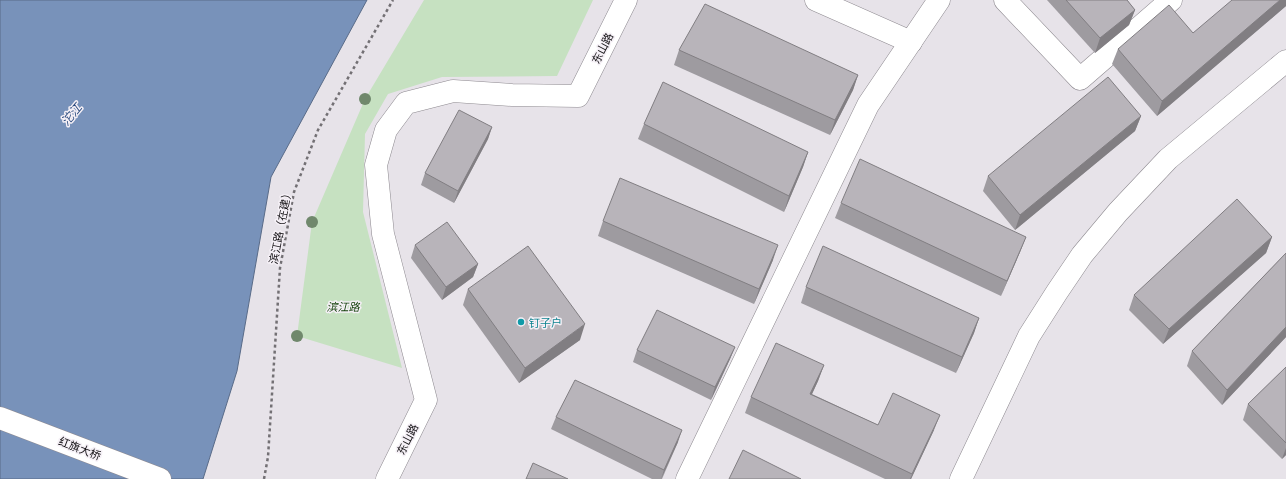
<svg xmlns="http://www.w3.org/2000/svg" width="1286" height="479" font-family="'Playfair Display','Noto Sans SC',serif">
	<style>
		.green { fill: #c6e1c1 }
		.water { fill: #7892ba; stroke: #596b88 }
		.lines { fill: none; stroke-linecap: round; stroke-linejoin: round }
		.minor-casing { stroke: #8e8a90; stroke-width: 23 }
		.path { stroke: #737074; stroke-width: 2.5; stroke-dasharray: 3 3; stroke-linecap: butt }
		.minor { stroke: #fff; stroke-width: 22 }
		.tree { fill: #70886c }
		.wall { fill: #9e9ba0 }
		.shaded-wall { fill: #817e82 }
		.building { fill: #b8b4ba; stroke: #817e82 }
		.culture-dot { fill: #0f9aa8; stroke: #f5f0f6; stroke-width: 1.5 }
		.labels { text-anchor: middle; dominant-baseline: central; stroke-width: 3; stroke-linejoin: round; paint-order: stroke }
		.street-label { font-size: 11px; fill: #121013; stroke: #f5f0f6 }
		.park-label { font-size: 11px; font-style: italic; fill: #0e3d05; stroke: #f5f0f6 }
		.culture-label { font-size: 11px; fill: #0d838f; stroke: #f5f0f6; text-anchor: start }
		.water-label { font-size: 12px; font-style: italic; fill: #294a7f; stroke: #f5f0f6 }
	</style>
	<rect width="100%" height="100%" fill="#e7e3e9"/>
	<path class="green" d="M 424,0 L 593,0 L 557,76 L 442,77 L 388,94 L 365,134 L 363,212 L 402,368 L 297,336 L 312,222 L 365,99 Z"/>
	<path class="water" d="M 0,0 L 367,0 L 271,177 L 237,371 L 203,479 L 0,479 Z"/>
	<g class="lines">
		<g class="minor-casing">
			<g id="minor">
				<path d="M 816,0 L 911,42"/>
				<path d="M 1005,0 L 1080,79 L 1171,0"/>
				<path d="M 0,418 L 160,479"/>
				<path d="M 387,479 L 426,400 L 383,234 L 376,165 L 386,130 L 406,103 L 453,91 L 512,95 L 578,96 L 626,0"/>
				<path d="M 687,479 L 868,105 L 939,0"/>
				<path d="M 961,479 L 1029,336 L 1057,292 L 1082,255 L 1118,212 L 1168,159 L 1286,61"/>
			</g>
		</g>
		<path class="path" d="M 264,479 L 268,457 L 280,268 L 294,192 L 318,130 L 393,0"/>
		<use href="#minor" class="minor"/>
	</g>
	<g class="tree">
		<circle cx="365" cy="99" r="6"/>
		<circle cx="312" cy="222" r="6"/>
		<circle cx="297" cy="336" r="6"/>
	</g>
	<g class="wall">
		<path d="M 1047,0 L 1127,0 L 1135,10 L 1129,25 L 1095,53 Z"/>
		<path d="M 1286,0 L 1286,6 L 1157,116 L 1112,64 L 1118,49 L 1193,33 Z"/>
		<path d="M 679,50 L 858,75 L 853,90 L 830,135 L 674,65 Z"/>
		<path d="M 1141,116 L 1135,131 L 1015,230 L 983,191 L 988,176 Z"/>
		<path d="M 644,124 L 808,152 L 803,167 L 784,212 L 638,139 Z"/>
		<path d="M 492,127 L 488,139 L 454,203 L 421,185 L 425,173 Z"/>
		<path d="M 841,203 L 1026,237 L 1020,252 L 1001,296 L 835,218 Z"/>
		<path d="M 603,221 L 773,260 L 754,304 L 598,236 Z"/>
		<path d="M 1272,237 L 1266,253 L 1163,344 L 1129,310 L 1134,295 Z"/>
		<path d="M 415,245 L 478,264 L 473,277 L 442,300 L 411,258 Z"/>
		<path d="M 1286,253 L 1286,337 L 1222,405 L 1187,366 L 1192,351 Z"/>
		<path d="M 806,287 L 979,318 L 974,333 L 956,373 L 801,303 Z"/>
		<path d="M 468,289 L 580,340 L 519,383 L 463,305 Z"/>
		<path d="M 735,347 L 730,359 L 711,400 L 633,362 L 637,350 Z"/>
		<path d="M 824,365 L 818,381 L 812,394 L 878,425 L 934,430 L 911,479 L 885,479 L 745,413 L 751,397 Z"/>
		<path d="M 1286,367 L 1286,455 L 1282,459 L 1243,420 L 1248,404 Z"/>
		<path d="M 556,417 L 678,442 L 662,479 L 652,479 L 551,429 Z"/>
	</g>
	<g class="shaded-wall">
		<path d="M 1280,0 L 1286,0 L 1286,6 L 1157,116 L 1162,101 Z"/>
		<path d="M 1135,10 L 1129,25 L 1095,53 L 1100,38 Z"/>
		<path d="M 858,75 L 853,90 L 830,135 L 835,120 Z"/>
		<path d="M 1141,116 L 1135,131 L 1015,230 L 1020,215 Z"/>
		<path d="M 492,127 L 488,139 L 454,203 L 458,191 Z"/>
		<path d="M 808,152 L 803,167 L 784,212 L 789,196 Z"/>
		<path d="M 1026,237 L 1020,252 L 1001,296 L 1007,281 Z"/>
		<path d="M 1272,237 L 1266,253 L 1163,344 L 1169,329 Z"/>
		<path d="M 778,245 L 773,260 L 754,304 L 759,289 Z"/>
		<path d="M 478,264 L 473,277 L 442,300 L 446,287 Z"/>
		<path d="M 979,318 L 974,333 L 956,373 L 962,357 Z"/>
		<path d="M 585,324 L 580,340 L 519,383 L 525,368 Z"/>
		<path d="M 1286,327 L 1286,337 L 1222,405 L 1227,390 Z"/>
		<path d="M 735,347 L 730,359 L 711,400 L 715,387 Z"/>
		<path d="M 824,365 L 818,381 L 805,409 L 810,394 Z"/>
		<path d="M 940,415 L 934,430 L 911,479 L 910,479 Z"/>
		<path d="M 682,430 L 678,442 L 661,479 L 664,470 Z"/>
		<path d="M 1286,448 L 1286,455 L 1282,459 Z"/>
	</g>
	<g class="building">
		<path d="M 1066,0 L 1127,0 L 1135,10 L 1100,38 Z"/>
		<path d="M 1232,0 L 1280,0 L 1162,101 L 1118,49 L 1169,5 L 1193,33 Z"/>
		<path d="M 705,4 L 858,75 L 835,120 L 679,50 Z"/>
		<path d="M 1108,77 L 1141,116 L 1020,215 L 988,176 Z"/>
		<path d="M 663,82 L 808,152 L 789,196 L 644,124 Z"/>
		<path d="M 459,110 L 492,127 L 458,191 L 425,173 Z"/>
		<path d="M 860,159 L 1026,237 L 1007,281 L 841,203 Z"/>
		<path d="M 620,178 L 778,245 L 759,289 L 603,221 Z"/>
		<path d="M 1237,199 L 1272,237 L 1169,329 L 1134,295 Z"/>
		<path d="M 447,222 L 478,264 L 446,287 L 415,245 Z"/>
		<path d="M 528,246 L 585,324 L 525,368 L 468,289 Z"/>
		<path d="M 823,246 L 979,318 L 962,357 L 806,287 Z"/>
		<path d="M 1286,253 L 1286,327 L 1227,390 L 1192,351 Z"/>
		<path d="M 657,310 L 735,347 L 715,387 L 637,350 Z"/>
		<path d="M 776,343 L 824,365 L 810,394 L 878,425 L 893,393 L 940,415 L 912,474 L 751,397 Z"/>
		<path d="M 1286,367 L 1286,443 L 1248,404 Z"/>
		<path d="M 575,380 L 682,430 L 664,470 L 556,417 Z"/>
		<path d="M 743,450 L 801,479 L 729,479 Z"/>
		<path d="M 533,463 L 568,479 L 526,479 Z"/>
	</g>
	<circle class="culture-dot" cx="521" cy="322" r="4"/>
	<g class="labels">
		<g class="street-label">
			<text transform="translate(602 48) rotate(-63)">东山路</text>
			<text transform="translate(280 226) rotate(-79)">滨江路（在建）</text>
			<text transform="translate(407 439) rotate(-63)">东山路</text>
			<text transform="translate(80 448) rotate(21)">红旗大桥</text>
		</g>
		<g class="park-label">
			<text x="343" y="306">滨江路</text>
		</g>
		<g class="culture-label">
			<text x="529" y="322">钉子户</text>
		</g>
		<g class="water-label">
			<text transform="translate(71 114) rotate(-50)">沱江</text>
		</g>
	</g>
</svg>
